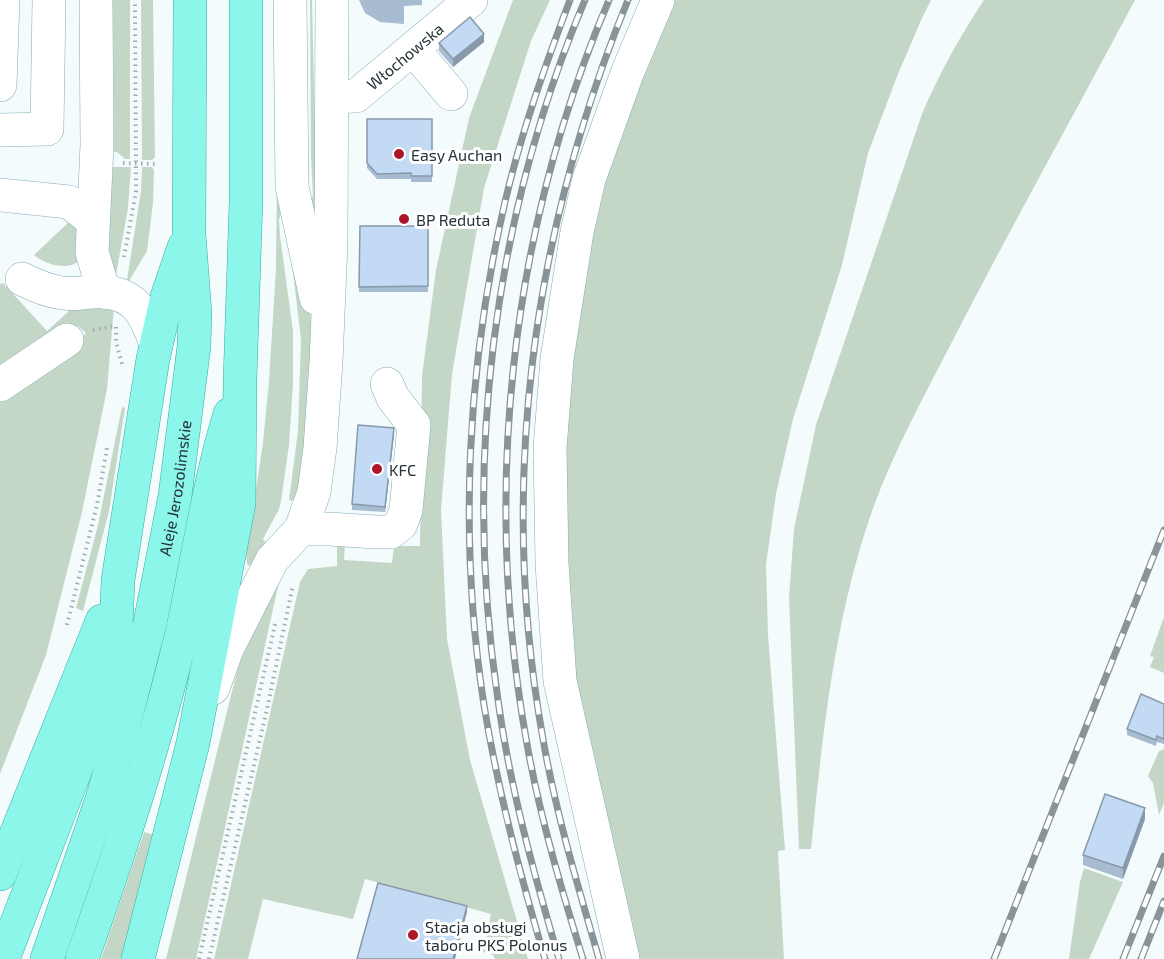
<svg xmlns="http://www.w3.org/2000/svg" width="1164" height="959" font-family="'Exo 2',sans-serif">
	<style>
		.green { fill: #c4d7c7 }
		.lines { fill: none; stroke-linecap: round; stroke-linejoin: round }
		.minor-casing { stroke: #86abb5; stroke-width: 34 }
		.major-casing { stroke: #36aea2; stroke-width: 34 }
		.path { stroke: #a0abae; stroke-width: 4; stroke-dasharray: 1.5 4.5; stroke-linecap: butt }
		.minor { stroke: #fff; stroke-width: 33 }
		.major { stroke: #8cf6ea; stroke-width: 33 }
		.rail-casing { stroke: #889497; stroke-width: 7 }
		.rail { stroke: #fff; stroke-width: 4.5; stroke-dasharray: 14; stroke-linecap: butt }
		.wall { fill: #a7bbd1 }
		.shaded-wall { fill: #89a }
		.building { fill: #c2daf3; stroke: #89a; stroke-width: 1.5 }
		.poi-dot { fill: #ab162a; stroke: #fff; stroke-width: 2 }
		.labels { text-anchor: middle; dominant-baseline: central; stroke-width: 6; stroke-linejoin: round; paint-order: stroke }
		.street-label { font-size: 16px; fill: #243337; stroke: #fff }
		.poi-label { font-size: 16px; fill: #243337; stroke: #fff; text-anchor: start }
	</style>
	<rect width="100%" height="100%" fill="#f3fbfd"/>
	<g class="green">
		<path d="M 113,0 L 130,0 L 130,159 L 125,159 L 117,152 L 114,152 Z"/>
		<path d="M 141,0 L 153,0 L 155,157 L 152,160 L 142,160 Z"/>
		<path d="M 310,0 L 312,0 L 317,227 L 306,206 L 313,196 L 311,157 Z"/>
		<path d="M 513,0 L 550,0 L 531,41 L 484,188 L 452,374 L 441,510 L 447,639 L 470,760 L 528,959 L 495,959 L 493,955 L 483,952 L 491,914 L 365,879 L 353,919 L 263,899 L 248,959 L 214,959 L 300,582 L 308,569 L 337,566 L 337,544 L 345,542 L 344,560 L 392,563 L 394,546 L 420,546 L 422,376 L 436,270 L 469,118 Z"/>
		<path d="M 667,0 L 931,0 L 922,18 L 898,74 L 868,153 L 842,265 L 793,419 L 776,494 L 766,565 L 768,635 L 785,850 L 778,851 L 784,959 L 636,959 L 573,699 L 549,436 L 615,128 Z"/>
		<path d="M 984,0 L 1135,0 C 1076,111 1014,222 956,334 C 924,397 889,458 867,526 C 833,630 822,741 811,849 L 799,849 L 789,598 L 794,529 L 816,425 L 922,114 C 939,74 960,36 984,0 Z"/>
		<path d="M 113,167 L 131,167 L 128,208 L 116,275 L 107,263 Z"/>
		<path d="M 142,167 L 152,167 L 154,170 L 153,203 L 147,251 L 129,281 L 127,280 L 141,191 Z"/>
		<path d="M 277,169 L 281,213 L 279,220 L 280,236 L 293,331 L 293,384 L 289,445 L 281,501 L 279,509 L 263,539 L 268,546 L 255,566 L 250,566 L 247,564 L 246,554 L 263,443 L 269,381 L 276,269 Z"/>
		<path d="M 72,219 L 76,222 L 81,259 C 69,272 46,265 34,255 Z"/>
		<path d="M 287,223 L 309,299 L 311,320 L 313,383 L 298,491 L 292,501 L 289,500 L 298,431 L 301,339 Z"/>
		<path d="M 3,283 L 47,331 L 68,312 L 68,306 L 114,306 L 107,389 L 82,512 L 46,655 L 0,774 L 0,399 L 69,349 L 86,333 L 78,326 L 0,366 L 0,284 Z"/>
		<path d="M 122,407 L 125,408 L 109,511 L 83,611 L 76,608 L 98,525 Z"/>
		<path d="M 279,582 L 196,959 L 166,959 L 237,671 L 249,637 Z"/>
		<path d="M 1164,617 L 1164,673 L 1150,667 L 1154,657 L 1150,656 Z"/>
		<path d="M 1164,749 L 1164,803 L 1159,815 L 1153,783 L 1148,776 L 1159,751 Z"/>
		<path d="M 144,832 L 154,835 L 121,959 L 101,959 Z"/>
		<path d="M 1084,868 L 1123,882 L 1089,959 L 1069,959 L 1080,882 Z"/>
	</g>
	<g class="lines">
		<g class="minor-casing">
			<g id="minor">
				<path d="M 96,0 L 97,145 L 92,252 L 104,292"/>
				<path d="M 290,0 L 292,187 L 316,298"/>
				<path d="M 413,49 L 451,94"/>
				<path d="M 0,85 L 3,0"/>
				<path id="s1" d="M 332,97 L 356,96 L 471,0"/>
				<path d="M 0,130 L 47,129 L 49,0"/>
				<path d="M 0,195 L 69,202 L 92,220"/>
				<path d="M 22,279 C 34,285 47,291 62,293 C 76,295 90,291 104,292 C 137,294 147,317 156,345"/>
				<path d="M 0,385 L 67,340"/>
				<path d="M 301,529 L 329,529 L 376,532 L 391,532 L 401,524 L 406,510 L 414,425 L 393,398 L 387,384"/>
				<path d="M 213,688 L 227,649 L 272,560 L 301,529 L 314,492 L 320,448 L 326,362 L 331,243 L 332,0"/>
				<path d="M 623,959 L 560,681 L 552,564 L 550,448 L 557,359 L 577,232 L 589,179 L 628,71 L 658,0"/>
			</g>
		</g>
		<g class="major-casing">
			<g id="major">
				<path d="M 0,874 L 102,621"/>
				<path d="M 3,959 L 79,761 L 99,707 L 105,684 L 116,630 L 118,580 L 153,359 L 167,297 L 184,247"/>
				<path id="s2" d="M 47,959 L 102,799 L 123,728 L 150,623 L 175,496 L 194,346 L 195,313 L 189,234 L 190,0"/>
				<path d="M 82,959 C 120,851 156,743 182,632 C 198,559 208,485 230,414"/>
				<path d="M 138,959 L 193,743 L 239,503 L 240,380 L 246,201 L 246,0"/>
			</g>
		</g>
		<g class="path">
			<path d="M 123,163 L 158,164"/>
			<path d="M 124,257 L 136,191 L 135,0"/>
			<path d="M 116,327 L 116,342 L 122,364"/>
			<path d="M 93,330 L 116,326"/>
			<path d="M 67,625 L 97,505 L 107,448"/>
			<path d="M 199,959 L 276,620"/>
			<path d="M 209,959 L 267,709 L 293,585"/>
		</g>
		<use href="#minor" class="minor"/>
		<use href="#major" class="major"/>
		<g class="rail-casing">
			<g id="rail">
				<path d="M 545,959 C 520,875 498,792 484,705 C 458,538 467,366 505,202 C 521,133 545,66 570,0"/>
				<path d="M 559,959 C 534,874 510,788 498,700 C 463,465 492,219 585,0"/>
				<path d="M 583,959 C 561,888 540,817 527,744 C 482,495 509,233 609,0"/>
				<path d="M 599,959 C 578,886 556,814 543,739 C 498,488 531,236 628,0"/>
				<path d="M 994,959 L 1164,530"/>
				<path d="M 1123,959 L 1164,856"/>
				<path d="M 1141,959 L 1164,901"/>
			</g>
		</g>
		<use href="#rail" class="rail"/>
	</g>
	<g class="wall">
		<path d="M 359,0 L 422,0 L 422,5 L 404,6 L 404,24 L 380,22 L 365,13 Z"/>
		<path d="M 484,42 L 453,67 L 439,51 L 439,43 Z"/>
		<path d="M 367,119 L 432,119 L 432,182 L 411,182 L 411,179 L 377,179 L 367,168 Z"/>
		<path d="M 360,226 L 428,226 L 428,292 L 359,292 Z"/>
		<path d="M 394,434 L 385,512 L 352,510 L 352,504 Z"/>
		<path d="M 1164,704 L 1164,744 L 1157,742 L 1156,746 L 1127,735 L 1127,729 Z"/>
		<path d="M 1145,819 L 1123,879 L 1083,865 L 1083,855 Z"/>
	</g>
	<g class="shaded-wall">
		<path d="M 484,34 L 484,42 L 453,67 L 453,59 Z"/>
		<path d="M 394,428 L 394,434 L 385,512 L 385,507 Z"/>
		<path d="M 1145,808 L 1145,819 L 1123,879 L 1123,868 Z"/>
		<path d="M 467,906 L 467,912 L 455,959 L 453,959 Z"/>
	</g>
	<g class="building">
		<path d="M 470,17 L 484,34 L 453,59 L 439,43 Z"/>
		<path d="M 367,119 L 432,119 L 432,176 L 411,176 L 411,173 L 377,174 L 367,163 Z"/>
		<path d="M 360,226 L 428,226 L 428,286 L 359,287 Z"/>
		<path d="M 358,425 L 394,428 L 385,507 L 352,504 Z"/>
		<path d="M 1141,694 L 1164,704 L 1164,739 L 1157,736 L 1156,740 L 1127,729 Z"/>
		<path d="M 1105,794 L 1145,808 L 1123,868 L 1083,855 Z"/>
		<path d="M 378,883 L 467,906 L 453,959 L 357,959 Z"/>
	</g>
	<g class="poi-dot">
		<circle cx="399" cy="154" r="6"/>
		<circle cx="404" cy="219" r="6"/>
		<circle cx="377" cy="469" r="6"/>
		<circle cx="413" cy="935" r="6"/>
	</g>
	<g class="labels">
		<g class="street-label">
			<text stroke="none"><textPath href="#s1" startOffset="87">Włochowska</textPath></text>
			<text stroke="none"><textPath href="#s2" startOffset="489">Aleje Jerozolimskie</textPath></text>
		</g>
		<g class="poi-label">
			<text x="411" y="154">Easy Auchan</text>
			<text x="416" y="219">BP Reduta</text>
			<text x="389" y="469">KFC</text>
			<text x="425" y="926">Stacja obsługi<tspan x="425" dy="18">taboru PKS Polonus</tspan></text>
		</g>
	</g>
</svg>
